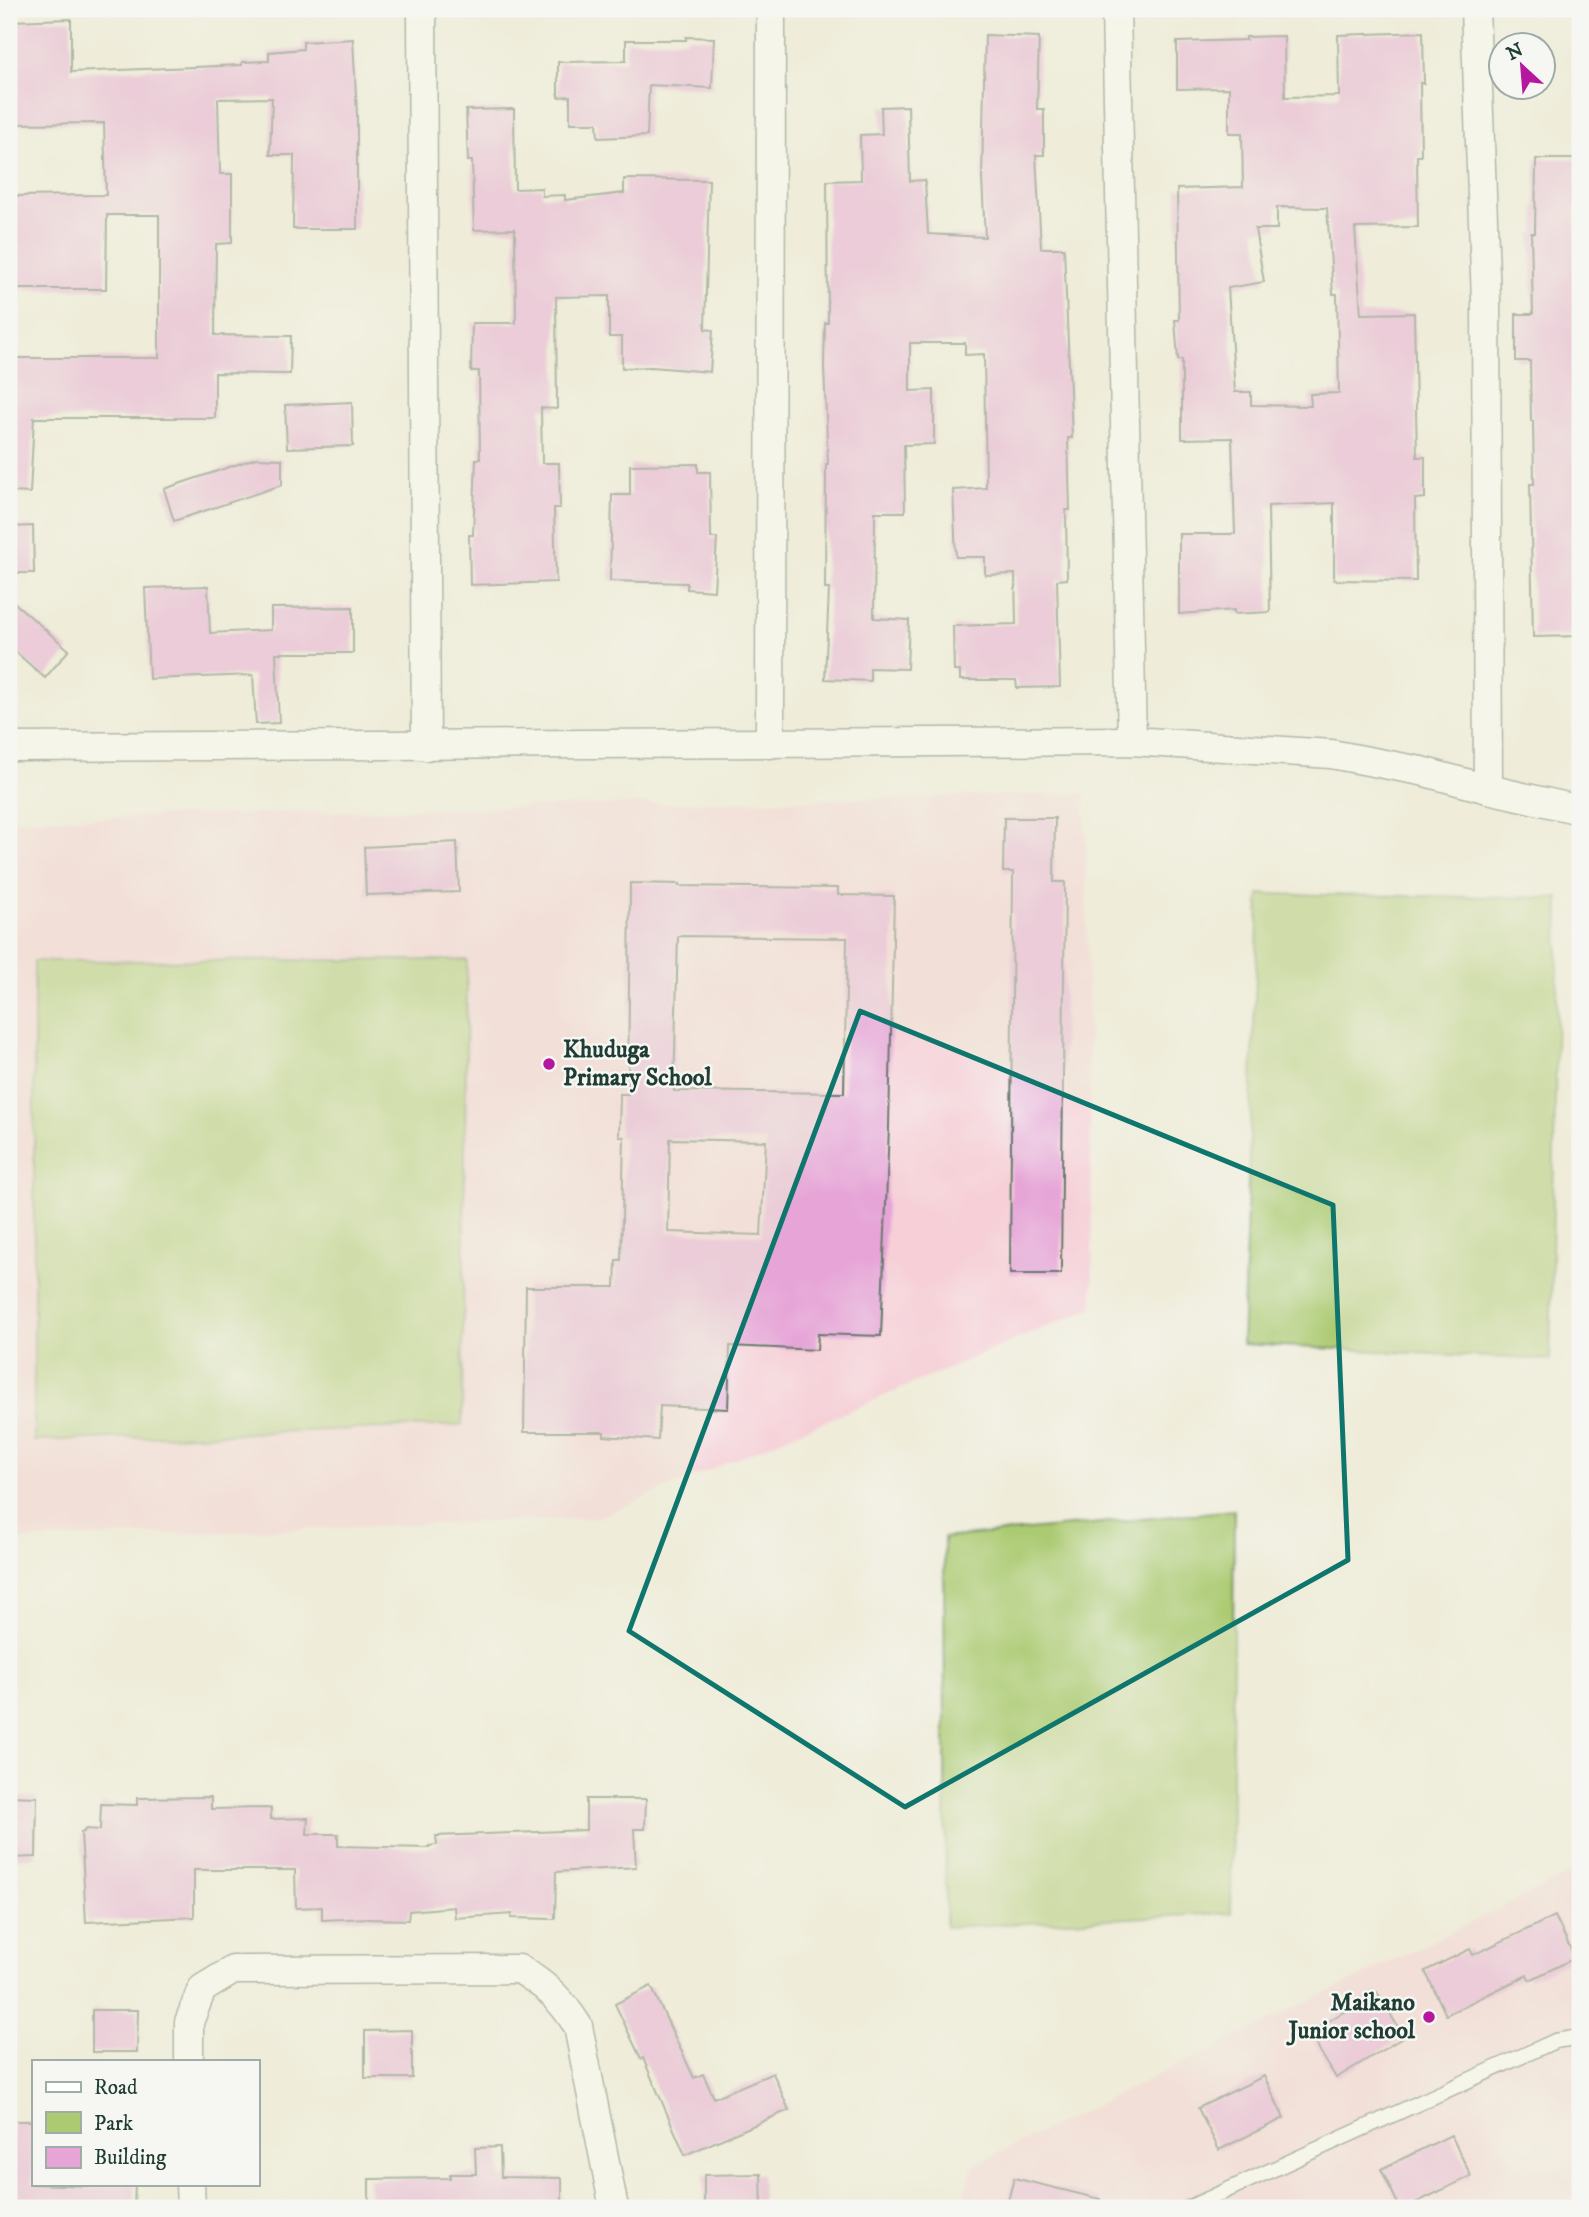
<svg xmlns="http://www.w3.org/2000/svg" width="1589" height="2217" font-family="'IM FELL DW Pica',serif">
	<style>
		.built { fill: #f6cfd7 }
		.green { fill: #abca71; stroke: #658452; stroke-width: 2 }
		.building { fill: #e6a4d7; fill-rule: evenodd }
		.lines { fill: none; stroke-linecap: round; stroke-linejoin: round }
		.lane-casing { stroke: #687a6e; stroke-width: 17 }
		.street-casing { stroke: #687a6e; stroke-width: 31 }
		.lane { stroke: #fff; stroke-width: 14 }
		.street { stroke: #fff; stroke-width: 28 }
		.marked { fill: none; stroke: #0f766e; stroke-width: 5; stroke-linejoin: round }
		.poi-dot { fill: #b5179e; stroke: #f6f6f2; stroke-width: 2.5 }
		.labels { text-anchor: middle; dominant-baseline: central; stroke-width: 5; stroke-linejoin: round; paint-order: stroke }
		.poi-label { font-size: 24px; font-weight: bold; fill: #1f3d34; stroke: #f6f6f2; text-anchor: start }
	</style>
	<rect width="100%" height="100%" fill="#f6f6f2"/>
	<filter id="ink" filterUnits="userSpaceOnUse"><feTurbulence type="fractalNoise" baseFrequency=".0143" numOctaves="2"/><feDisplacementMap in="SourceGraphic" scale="14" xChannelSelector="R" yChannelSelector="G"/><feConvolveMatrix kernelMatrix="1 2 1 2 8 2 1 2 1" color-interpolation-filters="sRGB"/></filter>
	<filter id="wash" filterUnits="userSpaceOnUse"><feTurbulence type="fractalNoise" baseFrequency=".00686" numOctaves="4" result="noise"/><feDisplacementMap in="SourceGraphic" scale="28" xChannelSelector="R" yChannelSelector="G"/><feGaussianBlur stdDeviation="1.57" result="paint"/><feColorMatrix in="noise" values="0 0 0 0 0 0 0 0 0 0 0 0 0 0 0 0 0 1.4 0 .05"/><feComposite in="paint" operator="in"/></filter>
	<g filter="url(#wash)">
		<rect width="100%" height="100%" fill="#efecd9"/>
		<g class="built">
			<path d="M 1085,793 L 1093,1307 L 597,1518 L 9,1540 L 9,820 Z"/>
			<path d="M 1580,1869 L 1580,2208 L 959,2208 L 974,2165 Z"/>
		</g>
		<g class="green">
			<path d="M 1259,894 L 1559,898 L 1550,1360 L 1242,1344 Z"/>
			<path d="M 467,960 L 462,1425 L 34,1441 L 34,961 Z"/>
			<path d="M 1234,1510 L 1231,1913 L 946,1927 L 944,1538 Z"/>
		</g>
		<g id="blocks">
			<g class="building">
				<path d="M 71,19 L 71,72 L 242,65 L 242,62 L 269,61 L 269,52 L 303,49 L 303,42 L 353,39 L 357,115 L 357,229 L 293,229 L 294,155 L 270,155 L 272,98 L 218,99 L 220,174 L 232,174 L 232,243 L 216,244 L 215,335 L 291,336 L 290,374 L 215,373 L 215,418 L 34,418 L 30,493 L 10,492 L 10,358 L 159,358 L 159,215 L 107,215 L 106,289 L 9,289 L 9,196 L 106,195 L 104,123 L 9,124 L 9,21 Z"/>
				<path d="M 1423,32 L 1424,83 L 1420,83 L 1421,156 L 1417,156 L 1418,227 L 1355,228 L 1361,314 L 1414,313 L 1417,457 L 1425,457 L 1425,498 L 1415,499 L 1416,581 L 1334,580 L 1334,503 L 1268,506 L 1270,612 L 1234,614 L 1234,610 L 1179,614 L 1179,534 L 1235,534 L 1232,438 L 1182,439 L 1182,360 L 1178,360 L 1175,320 L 1179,320 L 1177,189 L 1243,187 L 1242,133 L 1229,133 L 1229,88 L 1177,89 L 1177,42 L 1246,40 L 1246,37 L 1284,36 L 1285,97 L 1339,96 L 1338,35 ZM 1277,207 L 1327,208 L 1333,294 L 1337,294 L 1339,393 L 1310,394 L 1311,406 L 1251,405 L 1251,392 L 1235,392 L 1228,288 L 1264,282 L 1255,229 L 1277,229 Z"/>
				<path d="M 985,35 L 1039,37 L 1037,109 L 1044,109 L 1044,155 L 1036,155 L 1041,248 L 1064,248 L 1072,438 L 1068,438 L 1070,510 L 1066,510 L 1067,579 L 1057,580 L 1060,687 L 1017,688 L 1016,680 L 960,680 L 960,671 L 954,671 L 953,626 L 1016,624 L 1015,574 L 985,575 L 985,557 L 956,557 L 953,490 L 986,488 L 984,354 L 965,355 L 965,343 L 910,343 L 910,391 L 934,390 L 934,444 L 904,445 L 905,512 L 875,512 L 874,618 L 909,620 L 907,669 L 870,668 L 870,681 L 825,679 L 829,589 L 825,589 L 826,464 L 828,464 L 824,366 L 825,323 L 828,323 L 827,181 L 861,180 L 860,135 L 882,134 L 881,107 L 908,106 L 910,181 L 925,180 L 928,234 L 985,237 L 982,179 Z"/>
				<path d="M 686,37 L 714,38 L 712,88 L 649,85 L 647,136 L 598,138 L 597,123 L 570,123 L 570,96 L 558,97 L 558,62 L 626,61 L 626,40 L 686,40 Z"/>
				<path d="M 514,109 L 515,189 L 542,188 L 542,196 L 565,195 L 565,200 L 624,193 L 624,179 L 709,180 L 705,329 L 713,330 L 710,372 L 652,367 L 622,368 L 622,337 L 609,337 L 609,296 L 556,297 L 557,409 L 541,408 L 542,463 L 559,463 L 560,508 L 554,508 L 556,582 L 470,585 L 469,535 L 473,535 L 476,459 L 480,459 L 479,371 L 471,371 L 472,323 L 516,323 L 515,229 L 474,230 L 472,161 L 468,161 L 466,110 Z"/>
				<path d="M 1536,159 L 1580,159 L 1580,207 L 1575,207 L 1578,314 L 1580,314 L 1580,636 L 1533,637 L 1530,484 L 1534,484 L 1533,421 L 1531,421 L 1530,361 L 1516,361 L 1516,314 L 1533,314 L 1531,233 L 1535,233 Z"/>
				<path d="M 352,402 L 353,446 L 287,448 L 285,405 Z"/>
				<path d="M 256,458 L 282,459 L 282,485 L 174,521 L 164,489 Z"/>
				<path d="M 698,464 L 698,472 L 710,472 L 711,538 L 717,538 L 714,591 L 687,589 L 687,583 L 610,581 L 612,495 L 630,495 L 630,465 Z"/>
				<path d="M 33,526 L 34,573 L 9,573 L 9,527 Z"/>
				<path d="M 208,586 L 210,633 L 271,630 L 271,608 L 353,607 L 353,653 L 276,653 L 279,723 L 256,724 L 253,675 L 149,679 L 145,588 Z"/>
				<path d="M 9,598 L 69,650 L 45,678 L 9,646 Z"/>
				<path d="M 1004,818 L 1055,818 L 1054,882 L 1065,882 L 1061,1274 L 1010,1274 L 1013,872 L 1003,872 Z"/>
				<path d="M 457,842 L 459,892 L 366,895 L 364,847 Z"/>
				<path d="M 630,883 L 680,884 L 679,886 L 838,888 L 838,895 L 894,896 L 889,1126 L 881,1336 L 818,1334 L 817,1350 L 730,1346 L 728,1409 L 660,1406 L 658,1440 L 604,1436 L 604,1432 L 524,1432 L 526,1287 L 615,1287 L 616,1260 L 621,1260 L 624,1137 L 619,1137 L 620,1094 L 628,1094 ZM 678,936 L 847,938 L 844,1093 L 674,1091 ZM 670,1139 L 766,1141 L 761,1235 L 668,1232 Z"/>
				<path d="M 9,1796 L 37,1797 L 36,1857 L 9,1858 Z"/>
				<path d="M 211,1797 L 211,1809 L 271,1808 L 271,1819 L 308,1818 L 307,1834 L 338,1834 L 338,1846 L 429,1848 L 429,1846 L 437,1845 L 436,1836 L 586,1830 L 586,1799 L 646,1799 L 645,1829 L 634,1829 L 636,1867 L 556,1872 L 555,1919 L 511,1918 L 512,1914 L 455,1918 L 454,1907 L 409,1911 L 408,1920 L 369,1919 L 369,1918 L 322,1920 L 322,1907 L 296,1908 L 295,1870 L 194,1870 L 194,1917 L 86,1922 L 81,1832 L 84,1832 L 85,1829 L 100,1830 L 101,1804 L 137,1805 L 137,1798 Z"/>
				<path d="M 1555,1916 L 1575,1958 L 1530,1980 L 1527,1975 L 1446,2015 L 1425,1971 L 1470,1949 L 1473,1955 Z"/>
				<path d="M 651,1986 L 694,2078 L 703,2074 L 714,2098 L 773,2073 L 789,2110 L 685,2155 L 643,2058 L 641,2059 L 615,2004 Z"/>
				<path d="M 1377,1992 L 1404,2037 L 1336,2078 L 1309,2033 Z"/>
				<path d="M 92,2010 L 138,2010 L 137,2052 L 92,2052 Z"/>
				<path d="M 412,2030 L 412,2078 L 365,2078 L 365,2031 Z"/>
				<path d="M 1264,2076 L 1284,2118 L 1219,2150 L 1198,2108 Z"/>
				<path d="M 12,2121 L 33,2121 L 33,2184 L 91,2186 L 91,2184 L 135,2184 L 134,2208 L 9,2208 Z"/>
				<path d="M 1451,2135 L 1471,2176 L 1405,2208 L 1400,2208 L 1381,2169 Z"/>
				<path d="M 500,2147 L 501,2177 L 562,2178 L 562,2208 L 369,2208 L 369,2179 L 450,2178 L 450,2174 L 476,2174 L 475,2148 Z"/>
				<path d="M 761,2174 L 762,2208 L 704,2208 L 704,2175 Z"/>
				<path d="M 1014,2178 L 1100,2199 L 1099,2208 L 1006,2208 Z"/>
			</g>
		</g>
	</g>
	<g filter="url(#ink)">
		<use href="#blocks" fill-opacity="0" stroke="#687a6e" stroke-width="2"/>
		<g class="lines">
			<g class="lane-casing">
				<path id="lane" d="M 1188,2208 L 1555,2041 L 1580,2037"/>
			</g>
			<g class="street-casing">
				<g id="street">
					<path d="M 422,9 L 426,746"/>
					<path d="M 1116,9 L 1132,741"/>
					<path d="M 1475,9 L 1486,300 L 1488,789"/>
					<path d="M 770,744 L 771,9"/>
					<path d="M 9,747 L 1132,741 L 1331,754 L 1421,771 L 1488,789 L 1580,810"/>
					<path d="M 189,2061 L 189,2022 L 202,1989 L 233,1970 L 519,1969 C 547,1986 560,1998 578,2026 L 614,2208"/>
					<path d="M 190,2184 L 191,2208"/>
				</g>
			</g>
			<use href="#lane" class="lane"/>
			<use href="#street" class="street"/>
		</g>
	</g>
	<path d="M0 0H1589V2217H0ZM 860,1011 L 1333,1205 L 1348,1560 L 905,1807 L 629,1631 Z" fill="#efecd9" fill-opacity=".55" fill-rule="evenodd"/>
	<path class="marked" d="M 860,1011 L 1333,1205 L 1348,1560 L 905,1807 L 629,1631 Z"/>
	<g class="poi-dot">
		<circle cx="549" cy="1064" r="7"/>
		<circle cx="1429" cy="2017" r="7"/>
	</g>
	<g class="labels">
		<g class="poi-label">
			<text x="563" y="1050">Khuduga<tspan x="563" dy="28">Primary School</tspan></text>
			<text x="1415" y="2003" text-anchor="end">Maikano<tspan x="1415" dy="28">Junior school</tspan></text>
		</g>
	</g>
	<rect width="1589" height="2217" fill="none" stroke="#f6f6f2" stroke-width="35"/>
	<rect x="32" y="2060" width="228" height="126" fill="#f6f6f2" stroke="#a0aca6" stroke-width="2"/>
	<rect x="46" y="2082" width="35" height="10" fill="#ffffff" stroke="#a0aca6" stroke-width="2"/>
	<text x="94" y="2094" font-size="21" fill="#1f3d34">Road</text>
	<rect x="46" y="2112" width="35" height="21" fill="#abca71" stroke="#a0aca6" stroke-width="2"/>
	<text x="94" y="2130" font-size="21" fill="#1f3d34">Park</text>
	<rect x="46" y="2147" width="35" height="21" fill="#e6a4d7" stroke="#a0aca6" stroke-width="2"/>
	<text x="94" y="2164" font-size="21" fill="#1f3d34">Building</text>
	<g transform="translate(1522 66) rotate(334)"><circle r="33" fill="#f6f6f2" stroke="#a0aca6" stroke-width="2"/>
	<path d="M0-5L12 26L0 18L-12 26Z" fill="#b5179e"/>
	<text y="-10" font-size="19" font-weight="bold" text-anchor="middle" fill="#1f3d34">N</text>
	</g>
</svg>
